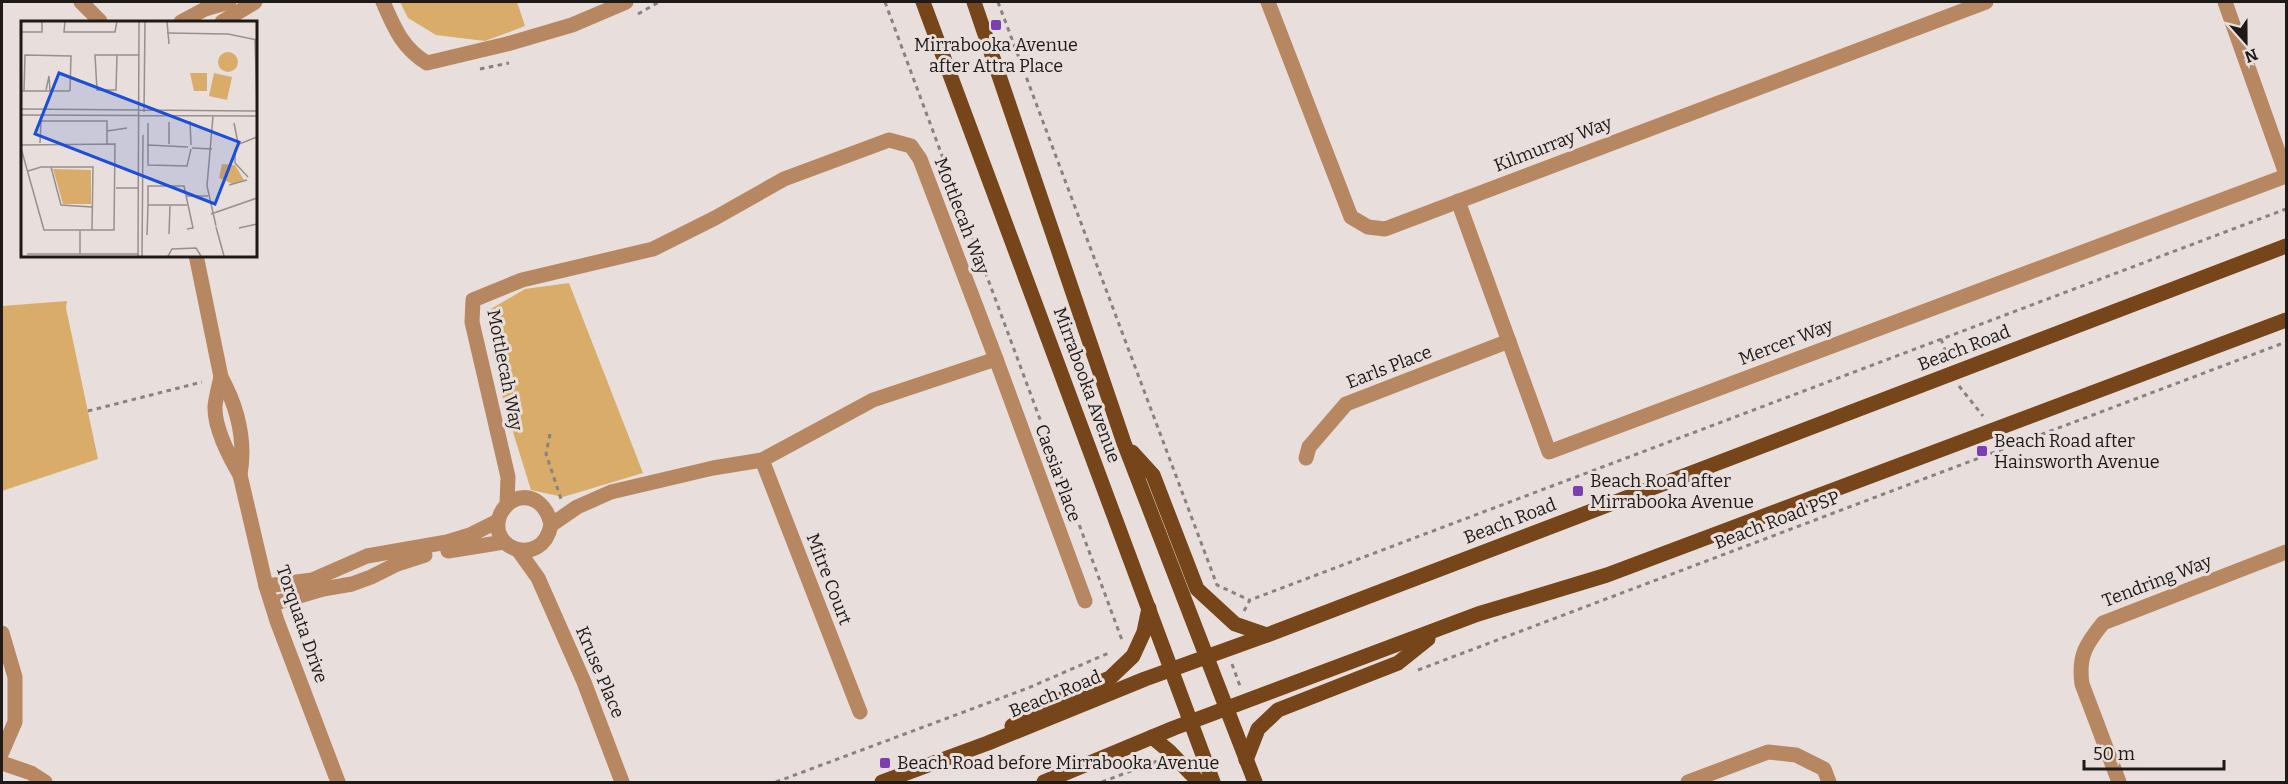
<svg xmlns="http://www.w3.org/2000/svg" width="2288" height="784" font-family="Bitter,serif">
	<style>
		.green { fill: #d9ad69 }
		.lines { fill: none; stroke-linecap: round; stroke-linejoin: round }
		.path { stroke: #898280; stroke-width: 3; stroke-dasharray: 4.5 4.5; stroke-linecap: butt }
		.minor { stroke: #b78762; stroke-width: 15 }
		.tertiary { stroke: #b78762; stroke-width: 15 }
		.primary { stroke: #764519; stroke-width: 15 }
		.poi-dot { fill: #7b3eb3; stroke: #e8dedb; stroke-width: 2 }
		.labels { text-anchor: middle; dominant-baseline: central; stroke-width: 6; stroke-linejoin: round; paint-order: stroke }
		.poi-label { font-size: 18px; fill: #1d1a18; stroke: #e8dedb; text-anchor: start }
		.street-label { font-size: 18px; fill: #1d1a18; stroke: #e8dedb }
		.inset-road { fill: none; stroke: #97908d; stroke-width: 1.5 }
		.view { fill: #1d4ed8; fill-opacity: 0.15; stroke: #1d4ed8; stroke-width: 3 }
		.inset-edge { fill: none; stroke: #1d1a18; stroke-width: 3 }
	</style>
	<rect width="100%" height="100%" fill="#e8dedb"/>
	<g class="green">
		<path d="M 400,2 L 517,2 L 525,26 L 485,41 L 436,35 L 408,18 Z"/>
		<path d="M 569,283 L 643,473 L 563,497 L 531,490 L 503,400 L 489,310 L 525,289 Z"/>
		<path d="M 67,301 L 66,308 L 98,459 L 2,491 L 2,306 Z"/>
	</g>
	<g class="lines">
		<g class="path">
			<path d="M 885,2 L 1122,640"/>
			<path d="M 998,2 L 1217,585 L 1249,600"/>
			<path d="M 638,14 L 659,2"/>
			<path d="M 480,69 L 509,63"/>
			<path d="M 1941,339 L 1948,358"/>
			<path d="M 1959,386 L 1983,416"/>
			<path d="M 88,411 L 202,382"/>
			<path d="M 550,434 L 546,454 L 561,499"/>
			<path d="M 1244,611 L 1250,600 L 2286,209"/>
			<path d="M 1232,664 L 1240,686"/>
			<path d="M 1418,670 L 2286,342"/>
			<path d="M 776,782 L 1028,688 L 1111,652"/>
			<path d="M 1102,782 L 1157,761"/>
		</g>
		<g class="minor">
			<path d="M 383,2 C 394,27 402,48 427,63 L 507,44 L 572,25 L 626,2"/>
			<path d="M 1268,2 L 1351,217 L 1368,227 L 1385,229 L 1986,2"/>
			<path d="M 2225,2 L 2286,174"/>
			<path d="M 181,22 L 205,9 L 229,2"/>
			<path d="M 222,22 L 255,2"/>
			<path d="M 1458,201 L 1549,452 L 2286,176"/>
			<path d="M 996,359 L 1085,601"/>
			<path d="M 1306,458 L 1309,447 L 1346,404 L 1509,341"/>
			<path d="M 762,460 L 860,712"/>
			<path d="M 507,504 L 508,477 L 472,322 L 473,300 L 522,280 L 653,249 L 715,218 L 784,179 L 889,140 L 911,146 L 920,159 L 996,359 L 873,400 L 762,460 L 713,468 L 611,492 L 577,507 L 551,525 C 542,569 486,549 500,515 C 503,508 509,502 516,499 C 535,493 548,508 551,525"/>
			<path d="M 518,550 L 538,578 L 584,682 L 622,782"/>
			<path d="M 448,551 L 504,542"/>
			<path d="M 266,586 L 312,580 L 367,556 L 447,542 L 470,535 L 498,521"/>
			<path d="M 272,604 L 323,589 L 352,584 L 371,577 L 397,564 L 425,555"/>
			<path d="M 2,633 L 15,677 L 15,722 L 2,752"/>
			<path d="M 2,763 L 31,773 L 45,782"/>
			<path d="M 1688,782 L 1768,752 L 1796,755 L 1824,769 L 1829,782"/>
			<path d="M 2119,782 L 2082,684 C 2078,656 2086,644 2103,623 L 2286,552"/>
		</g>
		<g class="tertiary">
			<path d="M 81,2 L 100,21"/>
			<path d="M 196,255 L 221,377 C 238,408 246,440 240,475"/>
			<path d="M 221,377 C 219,386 216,397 215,406 C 214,428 229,456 240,475 L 266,586 L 277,621 L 338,782"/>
		</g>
		<g class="primary">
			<path d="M 923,2 L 1213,782"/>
			<path d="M 974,2 L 1124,443 L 1255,782"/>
			<path d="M 1132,452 L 1153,475 L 1197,589 L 1235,624 L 1267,635"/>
			<path d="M 1012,726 L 1032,712 L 1110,678 L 1133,656 L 1144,632 L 1149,608"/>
			<path d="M 1152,737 L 1169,751 L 1199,782"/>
			<path d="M 1246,760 L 1258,729 L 1278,710 L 1398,663 L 1428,639"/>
			<path d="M 882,782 L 988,743 L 1145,679 L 1267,635 L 2286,246"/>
			<path d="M 1044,782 L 1174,728 L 1478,614 L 1607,575 L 2286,320"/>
		</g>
	</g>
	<g class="poi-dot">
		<rect x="990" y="19" width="12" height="12" rx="3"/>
		<rect x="1976" y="445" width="12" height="12" rx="3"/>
		<rect x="1572" y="485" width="12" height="12" rx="3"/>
		<rect x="879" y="757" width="12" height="12" rx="3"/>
	</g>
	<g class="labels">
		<g class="poi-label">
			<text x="996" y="45" text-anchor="middle">Mirrabooka Avenue<tspan x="996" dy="21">after Attra Place</tspan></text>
			<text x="1994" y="441">Beach Road after<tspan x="1994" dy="21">Hainsworth Avenue</tspan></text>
			<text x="1590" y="481">Beach Road after<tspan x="1590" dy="21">Mirrabooka Avenue</tspan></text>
			<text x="897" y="763">Beach Road before Mirrabooka Avenue</text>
		</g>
		<g class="street-label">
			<text transform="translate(1553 144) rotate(-21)">Kilmurray Way</text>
			<text transform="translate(962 216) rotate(69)">Mottlecah Way</text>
			<text transform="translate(1786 342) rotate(-21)">Mercer Way</text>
			<text transform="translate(1964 348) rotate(-21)">Beach Road</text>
			<text transform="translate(1389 367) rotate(-21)">Earls Place</text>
			<text transform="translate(505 370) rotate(79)">Mottlecah Way</text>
			<text transform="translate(1087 385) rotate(70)">Mirrabooka Avenue</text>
			<text transform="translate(1058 473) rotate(70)">Caesia Place</text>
			<text transform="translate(1777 520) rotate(-21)">Beach Road PSP</text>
			<text transform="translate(1510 521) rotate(-21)">Beach Road</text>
			<text transform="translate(829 579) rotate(69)">Mitre Court</text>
			<text transform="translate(2157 581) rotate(-21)">Tendring Way</text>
			<text transform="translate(302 624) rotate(71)">Torquata Drive</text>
			<text transform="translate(600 672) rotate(67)">Kruse Place</text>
			<text transform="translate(1055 694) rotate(-22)">Beach Road</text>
		</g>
	</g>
	<g transform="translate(21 21)">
		<rect width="236" height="236" fill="#e8dedb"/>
		<path d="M197 41a10 10 0 1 1 20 0a10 10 0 1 1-20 0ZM 169,52 L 186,52 L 186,70 L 173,70 ZM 193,52 L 211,56 L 206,79 L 188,75 ZM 201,143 L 214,144 L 223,159 L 212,163 L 198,157 ZM 32,148 L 70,149 L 70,183 L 42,183 Z" fill="#d9ad69"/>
		<path class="inset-road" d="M 44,0 L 43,11 L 94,11 L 96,0M 146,0 L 148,23M 0,11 L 21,11 L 21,0M 146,12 L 207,13 L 236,19M 234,19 L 236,85M 96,34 L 95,69 L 76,69 L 74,34 L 118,34M 25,69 L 28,55 L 29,70M 0,70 L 48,70 L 49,69 L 50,35 L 4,34 L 3,70M 0,88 L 236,90M 123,91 L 124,0M 0,94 L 236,95M 192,95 L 186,165 L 195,205M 169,100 L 170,124M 148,101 L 148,123M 213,102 L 217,122M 86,110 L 106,107M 19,122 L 20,100 L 86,100 L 86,123M 0,124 L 94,123 L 93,209 L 23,209 L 0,127M 127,124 L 127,102M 167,126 L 127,124 L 127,144 L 166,145 L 170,128M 171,127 L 191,128M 30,146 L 40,184 L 71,186M 7,150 L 20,146 L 72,146 L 71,209M 227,156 L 214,142 L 214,129 L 218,123 L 236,116M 208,164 L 226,159M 95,167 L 117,167M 165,175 L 187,175M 166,184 L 127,184 L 127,165 L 163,165 L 172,207 L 166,208M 190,193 L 236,177M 195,206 L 203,235M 218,207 L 236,203M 148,213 L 149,185M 126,214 L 127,184M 6,233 L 118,233M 59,233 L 59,209M 117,235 L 118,0M 121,235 L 122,114M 147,235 L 151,228 L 175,227 L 180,235"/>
		<path class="view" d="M 38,52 L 218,121 L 194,183 L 14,113 Z"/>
		<rect width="236" height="236" class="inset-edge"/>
	</g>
	<rect width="2288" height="784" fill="none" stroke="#1d1a18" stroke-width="6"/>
	<g transform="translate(2246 42) rotate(159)" stroke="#e8dedb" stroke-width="4.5" paint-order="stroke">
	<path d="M0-4.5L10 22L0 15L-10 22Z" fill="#1d1a18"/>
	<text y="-9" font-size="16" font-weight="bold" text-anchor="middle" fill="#1d1a18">N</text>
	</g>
	<path d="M2084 760v9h140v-9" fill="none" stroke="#1d1a18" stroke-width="3"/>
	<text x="2093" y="760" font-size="18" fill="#1d1a18" stroke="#e8dedb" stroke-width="4.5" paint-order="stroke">50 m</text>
</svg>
